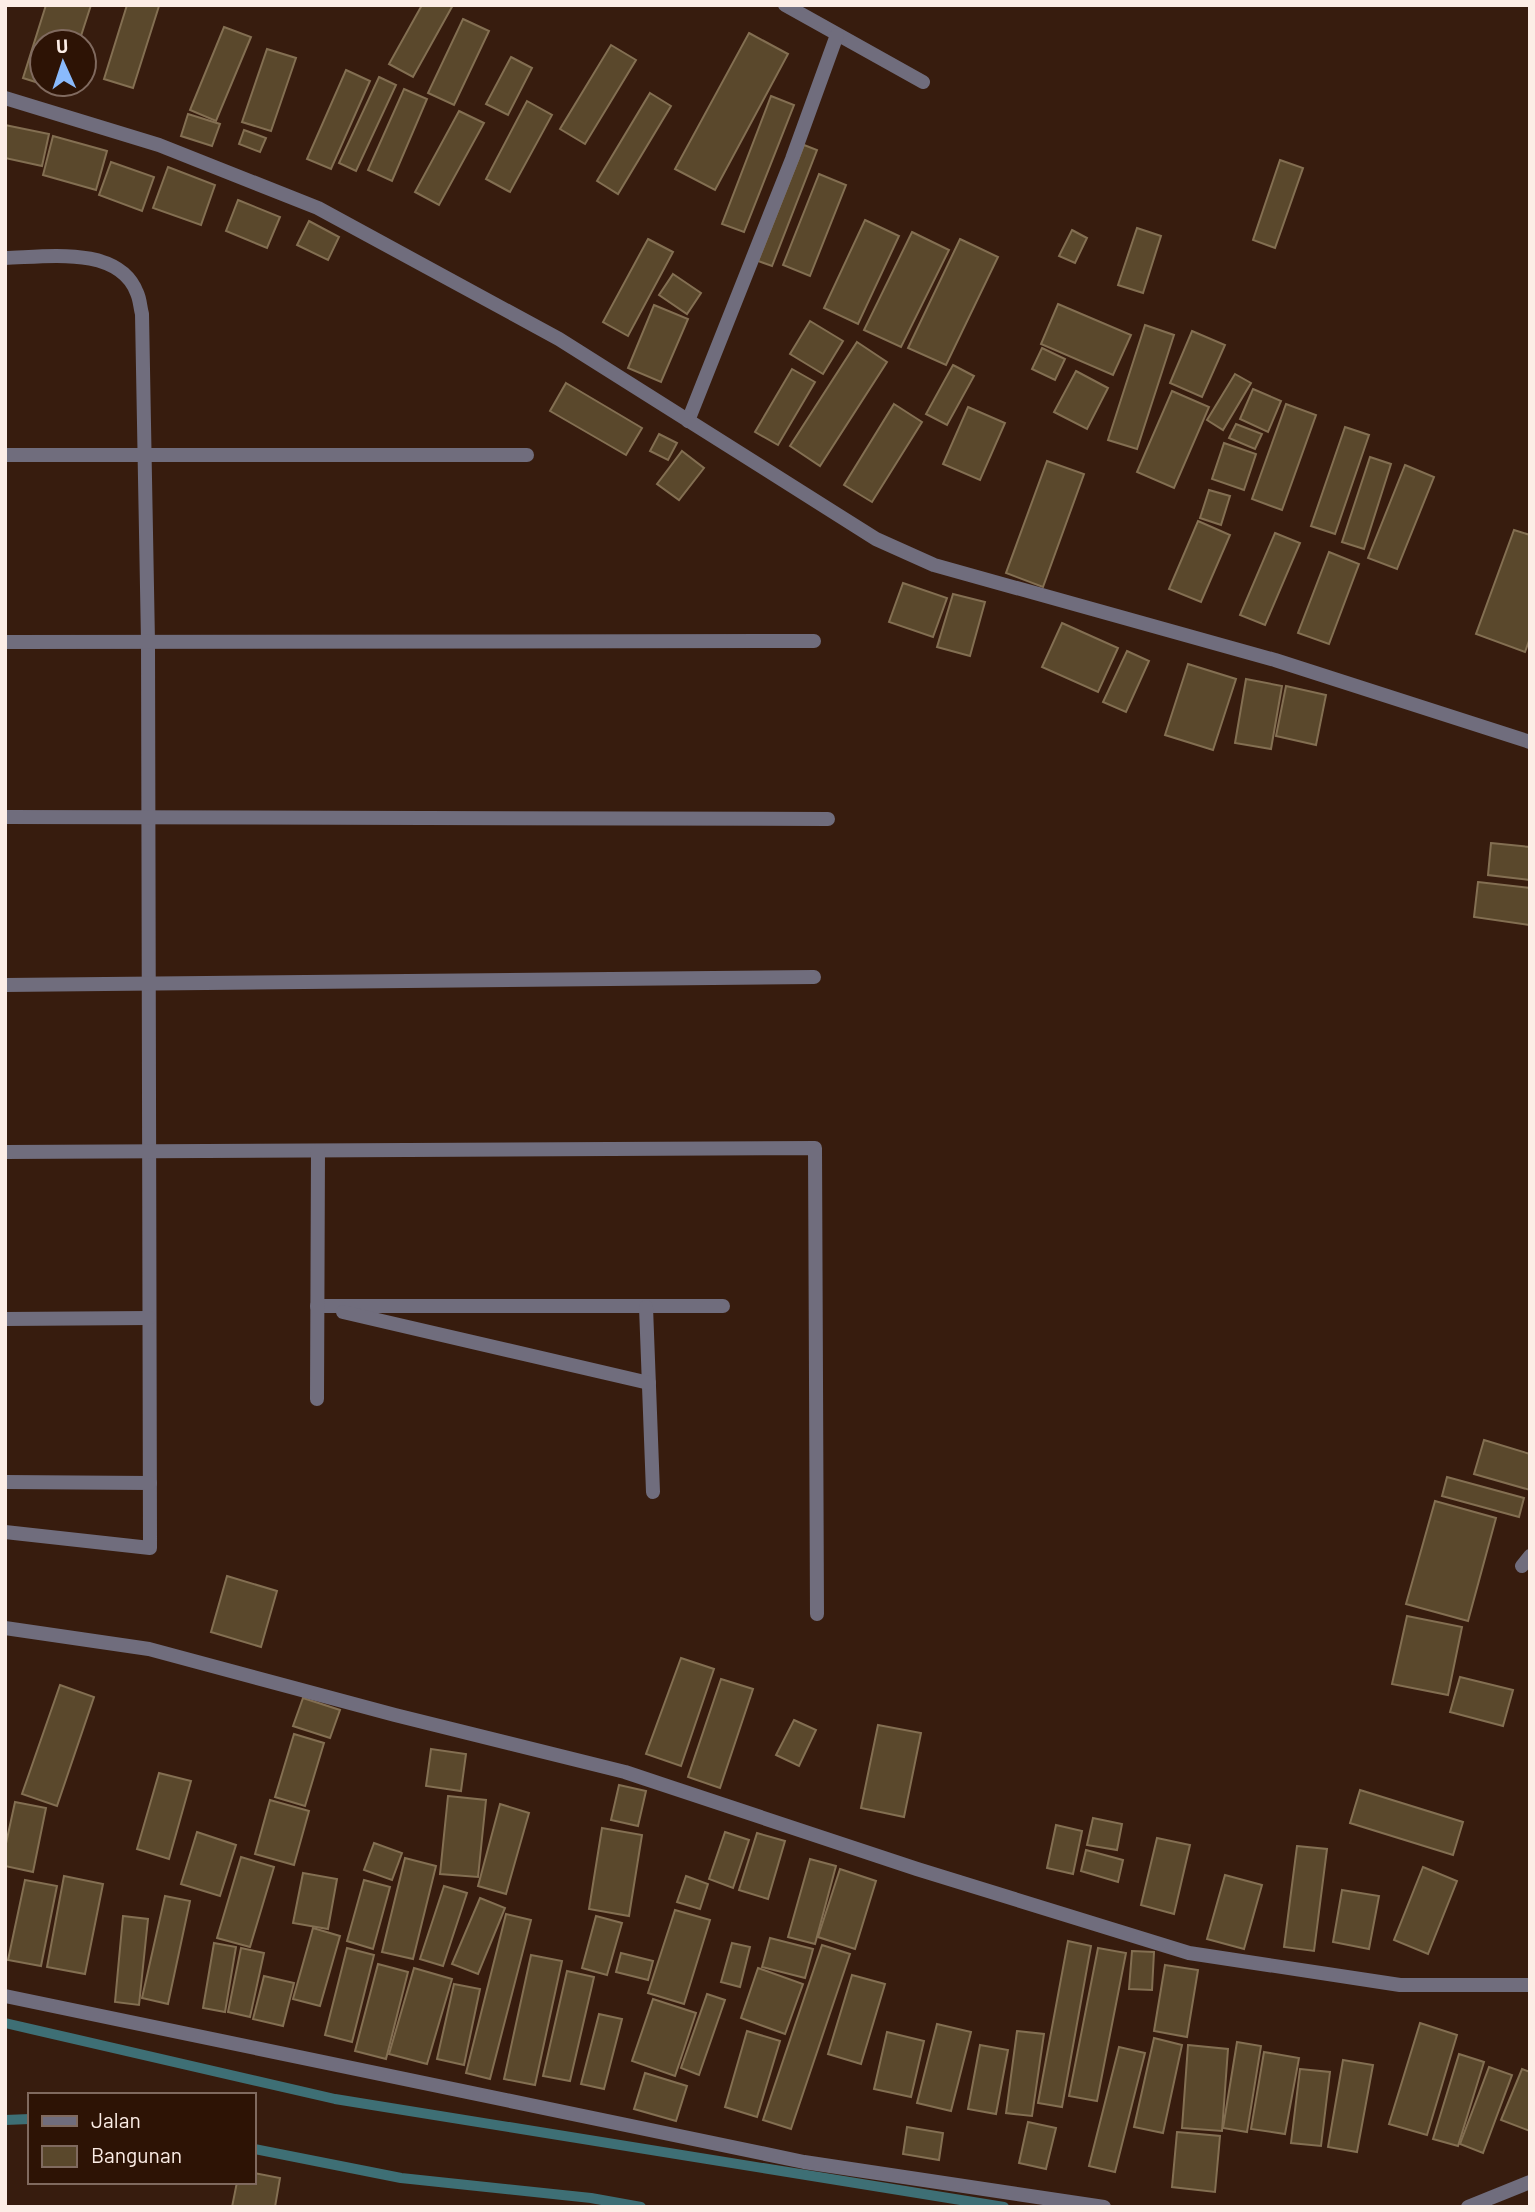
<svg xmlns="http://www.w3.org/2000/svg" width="1535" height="2212" font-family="Barlow,sans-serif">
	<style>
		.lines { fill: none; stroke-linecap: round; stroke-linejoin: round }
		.stream { stroke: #3e6f75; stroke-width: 10 }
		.building { fill: #5a482c; stroke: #836f52; stroke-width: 2 }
		.minor { stroke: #706d7d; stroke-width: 14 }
		.tertiary { stroke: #706d7d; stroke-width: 14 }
	</style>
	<rect width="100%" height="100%" fill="#371c0e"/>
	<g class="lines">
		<g class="stream">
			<path d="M 5,2023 L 335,2099 L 1004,2207"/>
			<path d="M 5,2120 L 30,2119"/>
			<path d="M 254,2149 L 401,2178 L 591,2198 L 641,2207"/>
		</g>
	</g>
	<g class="building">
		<path d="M 46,5 L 91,5 L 79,42 L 42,42 L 42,84 L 66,84 L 64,91 L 23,78 Z"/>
		<path d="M 127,5 L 159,6 L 133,88 L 104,79 Z"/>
		<path d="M 422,5 L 453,5 L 413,77 L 389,64 Z"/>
		<path d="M 463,19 L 489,31 L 454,105 L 428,93 Z"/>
		<path d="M 224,27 L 251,37 L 216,121 L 190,110 Z"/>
		<path d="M 749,33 L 788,54 L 715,190 L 675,169 Z"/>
		<path d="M 611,45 L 636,60 L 585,144 L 560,129 Z"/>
		<path d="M 267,49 L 296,58 L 271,131 L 242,122 Z"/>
		<path d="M 511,57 L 532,68 L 508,115 L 486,104 Z"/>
		<path d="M 346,70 L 370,81 L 331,169 L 307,159 Z"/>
		<path d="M 379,77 L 396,85 L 356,171 L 339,163 Z"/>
		<path d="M 404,89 L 427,99 L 392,181 L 368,170 Z"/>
		<path d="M 650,93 L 671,106 L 618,194 L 597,181 Z"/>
		<path d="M 771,96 L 794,105 L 744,232 L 722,224 Z"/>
		<path d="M 527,101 L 552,115 L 510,192 L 486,179 Z"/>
		<path d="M 459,111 L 484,123 L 439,205 L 415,192 Z"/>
		<path d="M 188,114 L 220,124 L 212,146 L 181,136 Z"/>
		<path d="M 5,125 L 49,134 L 42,166 L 5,158 Z"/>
		<path d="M 244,130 L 266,138 L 260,152 L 239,144 Z"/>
		<path d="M 53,136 L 107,151 L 96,190 L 43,175 Z"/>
		<path d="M 804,145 L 817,150 L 772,266 L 758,261 Z"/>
		<path d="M 1280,160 L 1303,168 L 1275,248 L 1253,240 Z"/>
		<path d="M 111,162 L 154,177 L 142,211 L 99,195 Z"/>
		<path d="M 168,167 L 215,185 L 201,225 L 153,208 Z"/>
		<path d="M 819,174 L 846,185 L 810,276 L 783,265 Z"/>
		<path d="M 238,200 L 280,217 L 267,248 L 226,231 Z"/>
		<path d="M 865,220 L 899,236 L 858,324 L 824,308 Z"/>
		<path d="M 309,221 L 339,237 L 328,260 L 297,245 Z"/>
		<path d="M 1137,228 L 1161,236 L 1143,293 L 1118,285 Z"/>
		<path d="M 1072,230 L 1087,238 L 1075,263 L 1059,256 Z"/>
		<path d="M 912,232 L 949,250 L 901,347 L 864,330 Z"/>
		<path d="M 648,239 L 673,252 L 628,336 L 603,322 Z"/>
		<path d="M 960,239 L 998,257 L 946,365 L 908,348 Z"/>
		<path d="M 673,274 L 701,293 L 687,314 L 659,295 Z"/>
		<path d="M 1058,304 L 1131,335 L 1113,375 L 1041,344 Z"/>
		<path d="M 654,305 L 688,319 L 661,382 L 628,368 Z"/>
		<path d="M 810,321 L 843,341 L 823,374 L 790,354 Z"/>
		<path d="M 1145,325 L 1174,335 L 1137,449 L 1108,440 Z"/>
		<path d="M 1192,331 L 1225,345 L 1202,397 L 1170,383 Z"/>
		<path d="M 857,342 L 887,362 L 820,466 L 790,446 Z"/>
		<path d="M 1042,348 L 1065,359 L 1055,380 L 1032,369 Z"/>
		<path d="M 953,365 L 974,376 L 947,425 L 926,414 Z"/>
		<path d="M 792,369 L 815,382 L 778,445 L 755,432 Z"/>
		<path d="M 1076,371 L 1108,388 L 1087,429 L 1054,412 Z"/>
		<path d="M 1235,374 L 1251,383 L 1223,430 L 1207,420 Z"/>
		<path d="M 566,383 L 642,428 L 626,455 L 550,411 Z"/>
		<path d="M 1253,389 L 1281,401 L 1268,432 L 1240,419 Z"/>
		<path d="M 1172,391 L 1209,407 L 1174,488 L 1137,472 Z"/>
		<path d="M 894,404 L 922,422 L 872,502 L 844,485 Z"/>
		<path d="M 1286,404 L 1316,415 L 1282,510 L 1252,499 Z"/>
		<path d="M 968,407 L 1005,423 L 980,480 L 943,464 Z"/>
		<path d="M 1236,424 L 1262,434 L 1255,449 L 1229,438 Z"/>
		<path d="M 1345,427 L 1369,435 L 1335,534 L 1311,526 Z"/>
		<path d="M 659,434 L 677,443 L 668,460 L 650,451 Z"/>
		<path d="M 1224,443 L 1256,454 L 1244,490 L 1212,479 Z"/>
		<path d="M 682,451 L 704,468 L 679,500 L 657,484 Z"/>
		<path d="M 1370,457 L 1391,464 L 1364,549 L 1342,542 Z"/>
		<path d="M 1047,461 L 1084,474 L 1043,587 L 1006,573 Z"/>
		<path d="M 1405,465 L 1434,477 L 1397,569 L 1368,558 Z"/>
		<path d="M 1209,490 L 1230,496 L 1221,525 L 1200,518 Z"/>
		<path d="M 1198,521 L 1230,535 L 1201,602 L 1169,589 Z"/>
		<path d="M 1514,530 L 1530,535 L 1530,638 L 1525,652 L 1476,634 Z"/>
		<path d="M 1275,533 L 1300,543 L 1265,625 L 1240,615 Z"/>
		<path d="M 1329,552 L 1359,564 L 1329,644 L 1298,633 Z"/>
		<path d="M 903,583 L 947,598 L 933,637 L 889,622 Z"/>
		<path d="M 953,594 L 985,602 L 970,656 L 937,647 Z"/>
		<path d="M 1062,623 L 1118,648 L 1098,692 L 1042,667 Z"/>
		<path d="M 1127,651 L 1149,661 L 1126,712 L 1103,702 Z"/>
		<path d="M 1188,664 L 1236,679 L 1213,750 L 1165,735 Z"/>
		<path d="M 1246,679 L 1282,686 L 1271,749 L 1235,743 Z"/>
		<path d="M 1286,686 L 1326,695 L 1316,745 L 1276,736 Z"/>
		<path d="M 1491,843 L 1530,847 L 1530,880 L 1488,875 Z"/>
		<path d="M 1478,882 L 1530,888 L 1530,925 L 1474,917 Z"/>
		<path d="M 1484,1440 L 1530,1454 L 1530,1490 L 1474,1474 Z"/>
		<path d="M 1447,1477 L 1524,1498 L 1519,1517 L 1442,1496 Z"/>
		<path d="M 1435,1501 L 1496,1518 L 1468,1621 L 1406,1604 Z"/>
		<path d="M 227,1576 L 277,1591 L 261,1647 L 211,1632 Z"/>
		<path d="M 1407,1616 L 1462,1627 L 1448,1695 L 1392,1684 Z"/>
		<path d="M 681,1658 L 714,1669 L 681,1766 L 646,1754 Z"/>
		<path d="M 1460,1677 L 1513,1690 L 1503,1726 L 1450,1712 Z"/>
		<path d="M 721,1679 L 753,1689 L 720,1788 L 688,1777 Z"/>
		<path d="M 60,1685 L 94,1697 L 57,1806 L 22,1794 Z"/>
		<path d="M 303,1698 L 340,1710 L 330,1738 L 293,1726 Z"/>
		<path d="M 794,1720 L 816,1730 L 799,1766 L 776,1755 Z"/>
		<path d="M 878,1725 L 921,1733 L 904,1817 L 861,1808 Z"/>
		<path d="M 294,1734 L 324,1743 L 305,1806 L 275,1797 Z"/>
		<path d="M 431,1749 L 466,1754 L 461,1791 L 426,1786 Z"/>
		<path d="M 159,1773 L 191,1781 L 169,1859 L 137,1849 Z"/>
		<path d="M 619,1785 L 646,1791 L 638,1826 L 611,1820 Z"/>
		<path d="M 1360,1790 L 1463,1822 L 1453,1855 L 1350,1823 Z"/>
		<path d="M 448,1796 L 486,1800 L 478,1877 L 440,1874 Z"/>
		<path d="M 270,1800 L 309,1811 L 294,1865 L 255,1854 Z"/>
		<path d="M 15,1802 L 46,1808 L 33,1872 L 5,1866 L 5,1848 Z"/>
		<path d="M 500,1804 L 529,1813 L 506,1894 L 478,1886 Z"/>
		<path d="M 1093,1818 L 1122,1824 L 1117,1850 L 1087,1845 Z"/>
		<path d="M 1056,1825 L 1082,1831 L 1073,1874 L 1047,1868 Z"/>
		<path d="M 602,1828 L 642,1835 L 629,1916 L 589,1909 Z"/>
		<path d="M 197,1832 L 236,1845 L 220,1896 L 181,1884 Z"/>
		<path d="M 725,1832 L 749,1840 L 733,1888 L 709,1879 Z"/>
		<path d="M 757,1833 L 785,1841 L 768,1899 L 739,1890 Z"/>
		<path d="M 1157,1838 L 1190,1845 L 1174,1914 L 1141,1905 Z"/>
		<path d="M 374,1843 L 402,1853 L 392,1880 L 364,1870 Z"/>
		<path d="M 1297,1846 L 1327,1849 L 1314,1951 L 1284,1947 Z"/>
		<path d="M 1086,1850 L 1123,1860 L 1118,1882 L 1081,1871 Z"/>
		<path d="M 241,1857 L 274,1867 L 250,1947 L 217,1938 Z"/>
		<path d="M 405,1858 L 436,1866 L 413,1959 L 382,1952 Z"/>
		<path d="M 810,1859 L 836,1866 L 815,1944 L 788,1937 Z"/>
		<path d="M 1423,1867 L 1457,1881 L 1428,1954 L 1394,1940 Z"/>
		<path d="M 840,1869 L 876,1881 L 855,1949 L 818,1937 Z"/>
		<path d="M 303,1873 L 337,1879 L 328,1929 L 293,1923 Z"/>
		<path d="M 1225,1875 L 1262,1885 L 1244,1949 L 1207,1939 Z"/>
		<path d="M 64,1876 L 103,1884 L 85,1974 L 47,1967 Z"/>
		<path d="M 686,1876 L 708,1884 L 700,1909 L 677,1902 Z"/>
		<path d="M 25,1880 L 57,1886 L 41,1966 L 8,1960 Z"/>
		<path d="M 364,1880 L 390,1887 L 373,1949 L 347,1941 Z"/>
		<path d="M 444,1886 L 467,1893 L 443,1966 L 420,1959 Z"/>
		<path d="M 1342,1890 L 1379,1896 L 1369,1949 L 1333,1942 Z"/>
		<path d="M 165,1896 L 190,1901 L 168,2004 L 142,1998 Z"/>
		<path d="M 480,1898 L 505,1908 L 478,1974 L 452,1964 Z"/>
		<path d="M 675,1910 L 710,1920 L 684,2004 L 648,1993 Z"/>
		<path d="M 506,1914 L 531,1920 L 490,2079 L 466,2073 Z"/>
		<path d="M 123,1916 L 148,1919 L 139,2005 L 115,2002 Z"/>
		<path d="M 596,1916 L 622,1923 L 607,1975 L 582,1968 Z"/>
		<path d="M 313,1928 L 340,1936 L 320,2006 L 293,1999 Z"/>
		<path d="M 770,1938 L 813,1949 L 805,1978 L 762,1967 Z"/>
		<path d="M 1068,1941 L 1091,1946 L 1062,2107 L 1038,2103 Z"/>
		<path d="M 214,1943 L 236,1947 L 225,2012 L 203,2008 Z"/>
		<path d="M 732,1943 L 750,1947 L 740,1987 L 721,1982 Z"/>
		<path d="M 822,1945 L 850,1954 L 791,2129 L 763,2120 Z"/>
		<path d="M 241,1948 L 264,1953 L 250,2017 L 228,2012 Z"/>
		<path d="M 347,1948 L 374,1955 L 352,2042 L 325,2035 Z"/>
		<path d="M 1098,1948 L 1126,1953 L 1097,2101 L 1069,2096 Z"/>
		<path d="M 1132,1951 L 1154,1952 L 1152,1990 L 1129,1989 Z"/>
		<path d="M 621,1953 L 653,1961 L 648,1980 L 616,1972 Z"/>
		<path d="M 531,1955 L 562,1961 L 535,2085 L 504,2079 Z"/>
		<path d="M 378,1964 L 408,1972 L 386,2059 L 355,2051 Z"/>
		<path d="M 1165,1965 L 1198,1970 L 1187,2037 L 1154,2031 Z"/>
		<path d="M 414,1968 L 452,1979 L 427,2064 L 389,2054 Z"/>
		<path d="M 758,1968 L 803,1984 L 785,2034 L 741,2018 Z"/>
		<path d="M 567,1971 L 594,1977 L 570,2081 L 543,2076 Z"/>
		<path d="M 852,1975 L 885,1984 L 861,2064 L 828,2054 Z"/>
		<path d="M 264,1976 L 294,1983 L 283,2026 L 253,2019 Z"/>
		<path d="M 454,1984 L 480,1989 L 464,2065 L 437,2059 Z"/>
		<path d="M 707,1994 L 725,2000 L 699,2075 L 681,2068 Z"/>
		<path d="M 653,1999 L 696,2013 L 675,2076 L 632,2061 Z"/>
		<path d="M 599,2014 L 622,2019 L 604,2089 L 581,2084 Z"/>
		<path d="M 1420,2023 L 1457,2035 L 1427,2135 L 1389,2124 Z"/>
		<path d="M 937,2024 L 971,2032 L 951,2111 L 917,2103 Z"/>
		<path d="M 747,2031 L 780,2041 L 757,2117 L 725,2107 Z"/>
		<path d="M 1017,2031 L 1044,2034 L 1032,2116 L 1006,2113 Z"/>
		<path d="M 887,2032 L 924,2041 L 911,2097 L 874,2089 Z"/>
		<path d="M 1154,2038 L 1182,2045 L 1163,2133 L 1134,2127 Z"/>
		<path d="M 1237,2042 L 1261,2046 L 1247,2132 L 1223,2128 Z"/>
		<path d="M 980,2045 L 1008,2050 L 996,2114 L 968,2109 Z"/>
		<path d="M 1188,2045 L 1228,2049 L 1222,2131 L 1182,2128 Z"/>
		<path d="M 1119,2047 L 1145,2053 L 1115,2172 L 1089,2166 Z"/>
		<path d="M 1264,2052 L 1299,2058 L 1285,2134 L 1251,2129 Z"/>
		<path d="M 1459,2054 L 1484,2062 L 1458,2146 L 1433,2139 Z"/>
		<path d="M 1343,2060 L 1373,2065 L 1357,2152 L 1328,2147 Z"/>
		<path d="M 1489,2067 L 1512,2075 L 1483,2153 L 1460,2144 Z"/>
		<path d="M 1300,2069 L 1330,2072 L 1321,2146 L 1291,2143 Z"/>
		<path d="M 1522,2069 L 1530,2072 L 1530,2131 L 1501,2120 Z"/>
		<path d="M 645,2073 L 687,2086 L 676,2121 L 634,2109 Z"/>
		<path d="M 1028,2122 L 1056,2128 L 1046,2169 L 1019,2163 Z"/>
		<path d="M 907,2127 L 943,2133 L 939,2160 L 903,2154 Z"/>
		<path d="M 1177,2132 L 1220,2136 L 1215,2192 L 1172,2187 Z"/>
		<path d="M 254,2173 L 280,2178 L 275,2207 L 232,2207 L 237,2182 L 254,2182 Z"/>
	</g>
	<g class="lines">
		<g class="minor">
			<path d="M 785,5 L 923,82"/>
			<path d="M 5,258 C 46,257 119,245 137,293 C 140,299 140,307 142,314 L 148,642 L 150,1548 L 5,1532"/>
			<path d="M 688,421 L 792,159 L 837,35"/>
			<path d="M 5,455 L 527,455"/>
			<path d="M 5,642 L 814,641"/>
			<path d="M 5,817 L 828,819"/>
			<path d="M 5,985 L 814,977"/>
			<path d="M 5,1152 L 815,1148 L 817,1614"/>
			<path d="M 317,1306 L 723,1306"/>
			<path d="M 646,1307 L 653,1492"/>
			<path d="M 343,1312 L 649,1383"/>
			<path d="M 5,1319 L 149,1318"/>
			<path d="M 317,1399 L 318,1151"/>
			<path d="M 5,1482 L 150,1483"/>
			<path d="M 1522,1566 L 1530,1556"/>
			<path d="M 5,1628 L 149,1649 L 395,1715 L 625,1772 L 917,1869 L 1189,1953 L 1400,1985 L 1530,1985"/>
			<path d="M 5,1996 L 804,2162 L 1104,2207"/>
			<path d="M 1468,2207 L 1530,2182"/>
		</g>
		<path class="tertiary" d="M 5,98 L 159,145 L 318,208 L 559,339 L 876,539 L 934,565 L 1275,660 L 1530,742"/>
	</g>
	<rect width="1535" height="2212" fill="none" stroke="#fcede6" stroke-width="14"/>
	<rect x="28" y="2093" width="228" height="91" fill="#2d1305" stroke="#806a5f" stroke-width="2"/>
	<rect x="42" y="2116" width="35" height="10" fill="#706d7d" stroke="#806a5f" stroke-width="2"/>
	<text x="91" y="2128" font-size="21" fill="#fcede6">Jalan</text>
	<rect x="42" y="2146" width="35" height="21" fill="#5a482c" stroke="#806a5f" stroke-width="2"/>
	<text x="91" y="2163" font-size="21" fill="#fcede6">Bangunan</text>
	<g transform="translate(63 63) rotate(357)"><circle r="33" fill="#2d1305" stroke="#806a5f" stroke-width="2"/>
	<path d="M0-5L12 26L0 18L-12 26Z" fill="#8abafc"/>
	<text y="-10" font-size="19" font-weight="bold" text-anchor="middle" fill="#fcede6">U</text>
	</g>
</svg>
